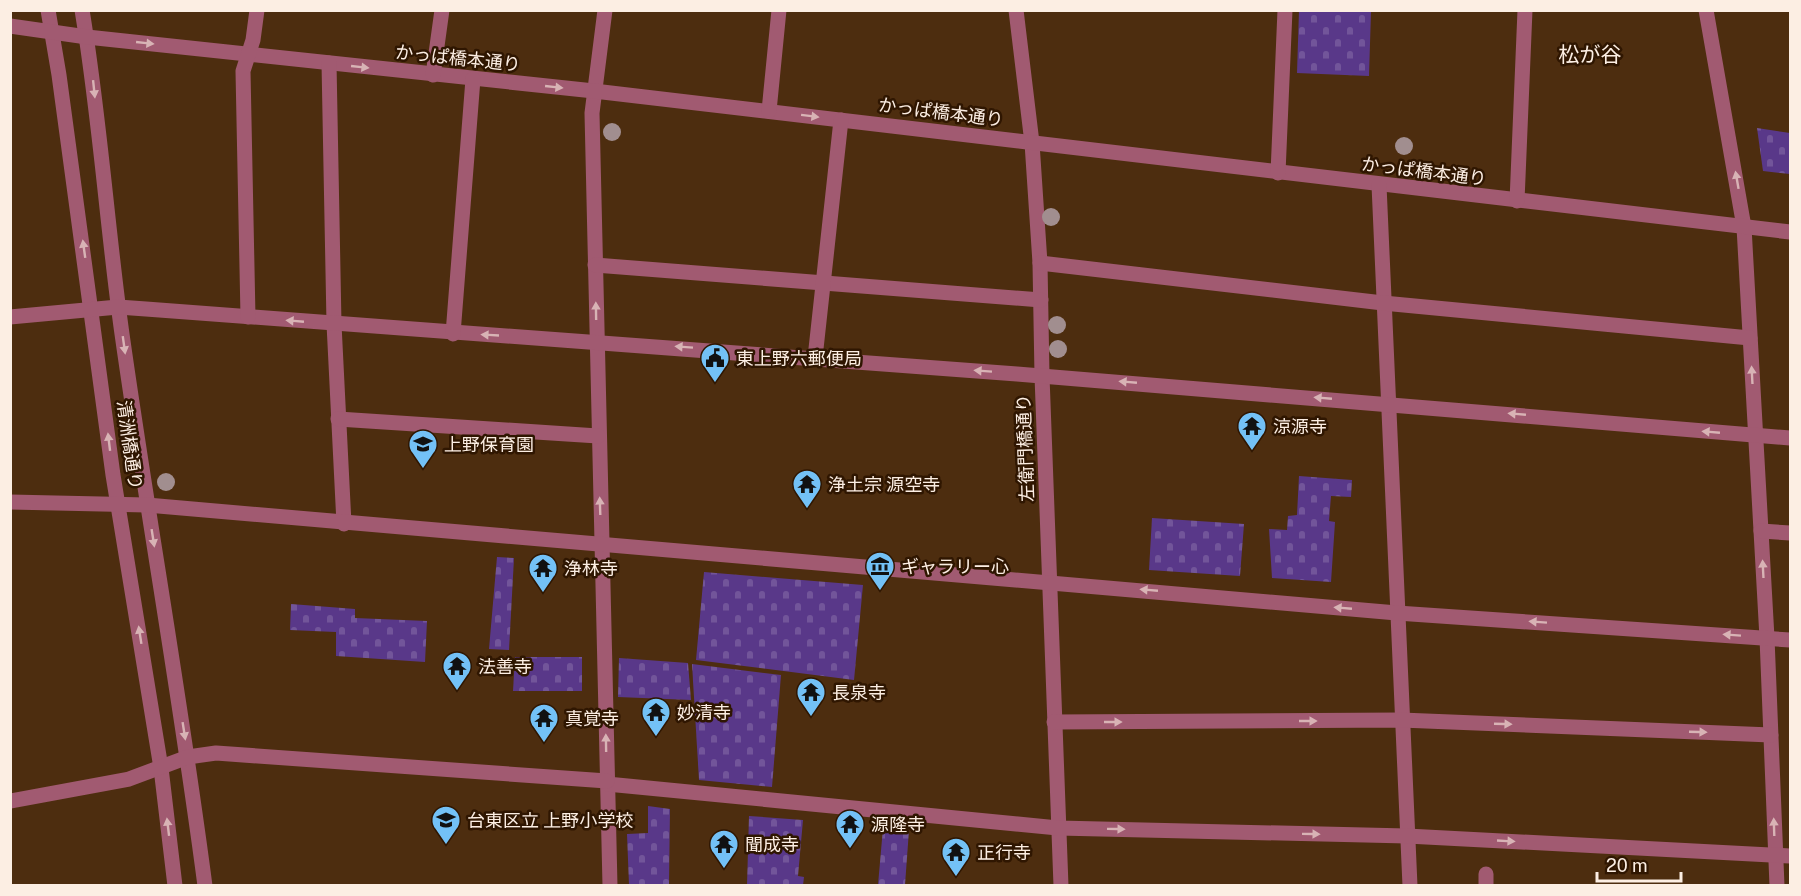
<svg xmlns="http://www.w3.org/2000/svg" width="1801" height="896" font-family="'Public Sans','Noto Sans JP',sans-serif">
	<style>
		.cemetery { fill: url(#cemetery-stones) }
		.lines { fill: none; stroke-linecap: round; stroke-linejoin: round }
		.minor { stroke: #a15a71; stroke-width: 15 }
		.tree { fill: #a18e8f }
		.oneway { fill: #d8b3b5 }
		.labels { text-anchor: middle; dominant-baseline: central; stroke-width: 5; stroke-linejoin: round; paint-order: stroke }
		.street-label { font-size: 18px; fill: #fceee3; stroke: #2f1601 }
		.poi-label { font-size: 18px; fill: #fceee3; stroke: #2f1601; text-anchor: start }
		.quarter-label { font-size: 21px; fill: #fceee3; stroke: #2f1601 }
	</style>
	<defs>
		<pattern id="cemetery-stones" width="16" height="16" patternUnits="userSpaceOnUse" patternTransform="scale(1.5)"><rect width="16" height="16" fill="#593889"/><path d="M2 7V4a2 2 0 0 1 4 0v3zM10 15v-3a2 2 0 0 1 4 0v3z" fill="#72559a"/></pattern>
	</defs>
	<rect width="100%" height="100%" fill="#4d2d0f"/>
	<g class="cemetery">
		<path d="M 1299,11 L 1371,11 L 1369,76 L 1297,73 Z"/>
		<path d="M 1757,128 L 1790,133 L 1790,174 L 1763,171 Z"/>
		<path d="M 1299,476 L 1352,480 L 1351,497 L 1331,496 L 1329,521 L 1335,522 L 1331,582 L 1272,578 L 1269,529 L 1287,530 L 1288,516 L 1297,515 Z"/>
		<path d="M 1152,518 L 1244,524 L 1240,576 L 1149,570 Z"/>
		<path d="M 497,557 L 514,558 L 509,650 L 489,649 Z"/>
		<path d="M 704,572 L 863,585 L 854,680 L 696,660 Z"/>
		<path d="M 291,604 L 355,609 L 355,618 L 427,621 L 425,662 L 336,656 L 336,632 L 290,630 Z"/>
		<path d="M 515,657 L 582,657 L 582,691 L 513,691 Z"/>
		<path d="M 619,658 L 688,663 L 691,700 L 618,697 Z"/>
		<path d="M 692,664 L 781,675 L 772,787 L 699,780 Z"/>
		<path d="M 648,806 L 670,809 L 669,885 L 629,885 L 627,834 L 648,833 Z"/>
		<path d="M 749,816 L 803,820 L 798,876 L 804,877 L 803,885 L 747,885 Z"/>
		<path d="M 883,828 L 909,830 L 905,885 L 878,885 Z"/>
	</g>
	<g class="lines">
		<g class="minor">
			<path d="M 48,10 L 59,75 L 113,475 L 161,768 L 175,886"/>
			<path d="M 82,10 C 100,118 107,227 122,334 C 148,518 181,701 205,886"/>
			<path d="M 605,10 L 592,113 L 610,886"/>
			<path d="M 1016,10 L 1032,143 L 1040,263 L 1042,376 L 1061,886"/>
			<path d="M 1706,10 L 1744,227 L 1767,638 L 1777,886"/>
			<path d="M 10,26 L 87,37 L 594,91 L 1790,232"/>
			<path d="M 329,63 L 334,324 L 344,524"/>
			<path d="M 433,75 L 442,10"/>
			<path d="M 769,111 L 779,10"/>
			<path d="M 1278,173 L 1285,10"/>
			<path d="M 1379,185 L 1410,886"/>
			<path d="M 1517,201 L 1525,10"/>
			<path d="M 1040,263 L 1383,303 L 1750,338"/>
			<path d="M 595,265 L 1041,300"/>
			<path d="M 10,317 L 118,307 L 146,309 L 1017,374 L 1790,438"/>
			<path d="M 248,317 L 243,71 L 253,40 L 257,10"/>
			<path d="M 453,334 L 473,79"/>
			<path d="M 815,358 L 841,120"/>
			<path d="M 338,419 L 598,436"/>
			<path d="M 10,502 L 147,505 L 1397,613 L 1790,640"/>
			<path d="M 1761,531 L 1790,533"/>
			<path d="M 1054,722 L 1401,720 L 1771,735"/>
			<path d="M 607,784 L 1058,828 L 1407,836 L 1790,856"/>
			<path d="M 10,801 L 129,779 L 188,757 L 216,753 L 607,781"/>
			<path d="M 1486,874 L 1486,886"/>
		</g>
	</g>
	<g class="tree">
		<circle cx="612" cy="132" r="9"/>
		<circle cx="1404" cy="146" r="9"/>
		<circle cx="1051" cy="217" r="9"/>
		<circle cx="1057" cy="325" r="9"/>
		<circle cx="1058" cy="349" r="9"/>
		<circle cx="166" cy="482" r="9"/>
	</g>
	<defs><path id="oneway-solid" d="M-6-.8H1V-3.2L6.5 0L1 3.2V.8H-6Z" transform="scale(1.5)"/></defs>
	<g class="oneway">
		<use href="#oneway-solid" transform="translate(145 43) rotate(6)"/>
		<use href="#oneway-solid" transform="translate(360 67) rotate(6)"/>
		<use href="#oneway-solid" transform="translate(554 87) rotate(6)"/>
		<use href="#oneway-solid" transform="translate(94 89) rotate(84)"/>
		<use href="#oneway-solid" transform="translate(810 116) rotate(7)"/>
		<use href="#oneway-solid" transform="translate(1737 180) rotate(-100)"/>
		<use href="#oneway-solid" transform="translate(84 249) rotate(-98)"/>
		<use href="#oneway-solid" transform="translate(596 311) rotate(-91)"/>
		<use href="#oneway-solid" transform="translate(295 321) rotate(-175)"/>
		<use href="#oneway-solid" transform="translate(490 335) rotate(-177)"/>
		<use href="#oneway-solid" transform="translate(124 345) rotate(82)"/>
		<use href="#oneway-solid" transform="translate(684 347) rotate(-176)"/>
		<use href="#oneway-solid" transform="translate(983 371) rotate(-176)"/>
		<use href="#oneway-solid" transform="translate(1752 375) rotate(-93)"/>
		<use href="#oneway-solid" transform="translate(1128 382) rotate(-175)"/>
		<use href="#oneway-solid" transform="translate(1323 398) rotate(-175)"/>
		<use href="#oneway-solid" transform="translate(1517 414) rotate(-175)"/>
		<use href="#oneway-solid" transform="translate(1711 432) rotate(-175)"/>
		<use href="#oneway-solid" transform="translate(109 442) rotate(-97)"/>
		<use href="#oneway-solid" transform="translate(600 506) rotate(-92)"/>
		<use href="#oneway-solid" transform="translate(153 538) rotate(81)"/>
		<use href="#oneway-solid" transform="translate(1763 569) rotate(-93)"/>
		<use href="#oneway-solid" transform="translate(1149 590) rotate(-175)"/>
		<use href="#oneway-solid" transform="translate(1343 608) rotate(-175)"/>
		<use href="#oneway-solid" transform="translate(1538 622) rotate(-176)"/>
		<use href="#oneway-solid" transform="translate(140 635) rotate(-99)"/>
		<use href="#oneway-solid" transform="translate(1732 635) rotate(-176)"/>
		<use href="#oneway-solid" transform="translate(1308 721)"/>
		<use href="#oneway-solid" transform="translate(1113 722)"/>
		<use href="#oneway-solid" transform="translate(1503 724) rotate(2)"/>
		<use href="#oneway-solid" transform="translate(184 731) rotate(81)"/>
		<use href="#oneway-solid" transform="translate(1698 732) rotate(2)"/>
		<use href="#oneway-solid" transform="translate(606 743) rotate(-91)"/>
		<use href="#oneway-solid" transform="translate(168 827) rotate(-97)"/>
		<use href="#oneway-solid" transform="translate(1774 827) rotate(-92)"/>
		<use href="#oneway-solid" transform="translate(1116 829) rotate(1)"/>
		<use href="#oneway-solid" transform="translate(1311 834) rotate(1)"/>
		<use href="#oneway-solid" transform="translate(1506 841) rotate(3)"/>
	</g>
	<defs>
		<g id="civic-pin" transform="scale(1.5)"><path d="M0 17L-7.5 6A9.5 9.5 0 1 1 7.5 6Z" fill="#73c1f6" stroke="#2f1601"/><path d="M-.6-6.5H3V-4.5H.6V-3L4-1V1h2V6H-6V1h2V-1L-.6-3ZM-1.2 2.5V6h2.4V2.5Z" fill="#111"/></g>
		<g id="temple-pin" transform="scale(1.5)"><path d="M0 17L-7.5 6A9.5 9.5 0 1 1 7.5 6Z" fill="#73c1f6" stroke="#2f1601"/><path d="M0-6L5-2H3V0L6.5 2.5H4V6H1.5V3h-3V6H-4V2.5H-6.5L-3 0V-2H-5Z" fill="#111"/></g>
		<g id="school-pin" transform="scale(1.5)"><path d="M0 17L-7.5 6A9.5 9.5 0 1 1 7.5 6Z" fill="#73c1f6" stroke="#2f1601"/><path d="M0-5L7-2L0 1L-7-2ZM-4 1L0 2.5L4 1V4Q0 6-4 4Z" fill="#111"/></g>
		<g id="museum-pin" transform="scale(1.5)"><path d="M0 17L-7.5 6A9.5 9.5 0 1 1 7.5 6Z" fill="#73c1f6" stroke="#2f1601"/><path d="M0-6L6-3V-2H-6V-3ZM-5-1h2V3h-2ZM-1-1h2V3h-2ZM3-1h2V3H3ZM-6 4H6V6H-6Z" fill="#111"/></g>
	</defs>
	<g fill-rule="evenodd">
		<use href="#civic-pin" x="715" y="358"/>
		<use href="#temple-pin" x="1252" y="426"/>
		<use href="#school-pin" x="423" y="444"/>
		<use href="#temple-pin" x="807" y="484"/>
		<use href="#museum-pin" x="880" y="566"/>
		<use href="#temple-pin" x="543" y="568"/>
		<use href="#temple-pin" x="457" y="666"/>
		<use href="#temple-pin" x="811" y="692"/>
		<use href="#temple-pin" x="656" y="712"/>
		<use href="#temple-pin" x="544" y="718"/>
		<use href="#school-pin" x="446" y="820"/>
		<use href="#temple-pin" x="850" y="824"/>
		<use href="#temple-pin" x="724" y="844"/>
		<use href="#temple-pin" x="956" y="852"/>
	</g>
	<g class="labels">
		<g class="street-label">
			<text transform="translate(458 58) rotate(6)">かっぱ橋本通り</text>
			<text transform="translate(941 112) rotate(7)">かっぱ橋本通り</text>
			<text transform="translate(1424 171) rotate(7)">かっぱ橋本通り</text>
			<text transform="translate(130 445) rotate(82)">清洲橋通り</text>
			<text transform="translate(1025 448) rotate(-92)">左衛門橋通り</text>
		</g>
		<g class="poi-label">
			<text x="736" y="358">東上野六郵便局</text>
			<text x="1273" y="426">涼源寺</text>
			<text x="444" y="444">上野保育園</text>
			<text x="828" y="484">浄土宗 源空寺</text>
			<text x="901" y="566">ギャラリー心</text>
			<text x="564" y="568">浄林寺</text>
			<text x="478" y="666">法善寺</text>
			<text x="832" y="692">長泉寺</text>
			<text x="677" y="712">妙清寺</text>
			<text x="565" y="718">真覚寺</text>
			<text x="467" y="820">台東区立 上野小学校</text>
			<text x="871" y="824">源隆寺</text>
			<text x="745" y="844">聞成寺</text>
			<text x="977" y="852">正行寺</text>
		</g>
		<g class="quarter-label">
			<text x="1590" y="54">松が谷</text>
		</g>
	</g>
	<rect width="1801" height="896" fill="none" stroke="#fceee3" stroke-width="24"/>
	<path d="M1597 872v9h84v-9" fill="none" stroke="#fceee3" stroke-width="3"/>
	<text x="1606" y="872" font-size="18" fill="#fceee3" stroke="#2f1601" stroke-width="4.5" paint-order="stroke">20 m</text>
</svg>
